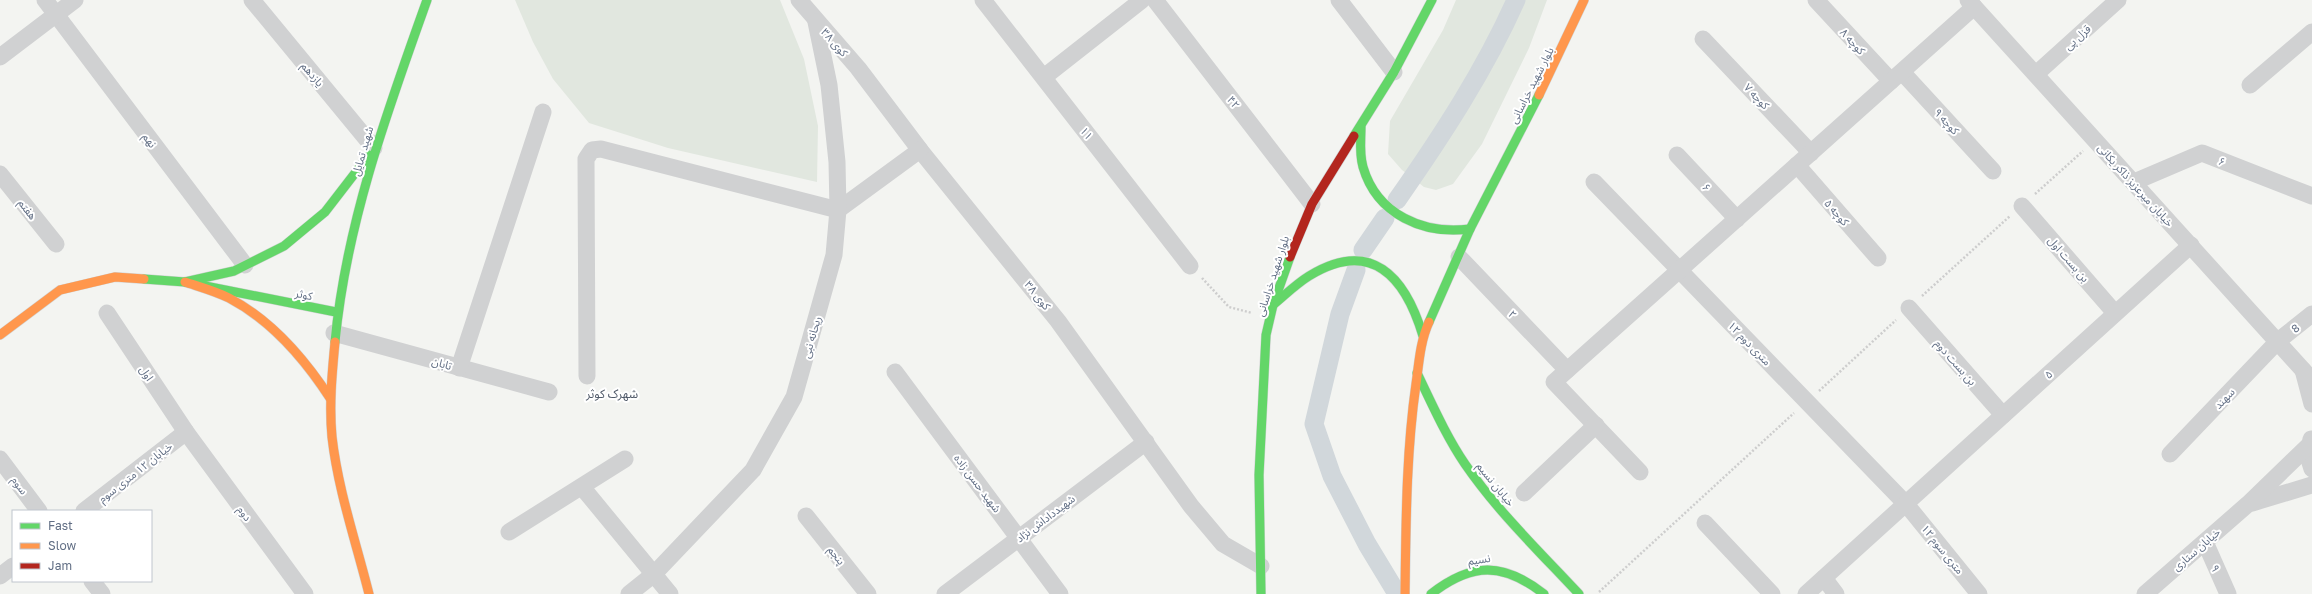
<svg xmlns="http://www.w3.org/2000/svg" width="2312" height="594" font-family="'Golos Text','Noto Sans Arabic',sans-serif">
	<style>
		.green { fill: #e1e7df }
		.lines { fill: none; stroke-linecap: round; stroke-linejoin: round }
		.canal { stroke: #d1d7db; stroke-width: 19 }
		.fast-casing { stroke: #d0d2d3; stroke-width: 10 }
		.slow-casing { stroke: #d0d2d3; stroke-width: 10 }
		.jam-casing { stroke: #d0d2d3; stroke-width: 10 }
		.path { stroke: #cdcdcd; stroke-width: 2.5; stroke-dasharray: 2 2; stroke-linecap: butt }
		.street { stroke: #d0d1d2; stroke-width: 17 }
		.fast { stroke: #63d668; stroke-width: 9 }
		.slow { stroke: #ff974d; stroke-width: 9 }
		.jam { stroke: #b3261e; stroke-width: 9 }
		.labels { text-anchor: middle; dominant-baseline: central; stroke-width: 4; stroke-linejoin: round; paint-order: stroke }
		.street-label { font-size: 11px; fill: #616e84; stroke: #fff }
		.neighbourhood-label { font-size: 12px; fill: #4f5968; stroke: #fff }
	</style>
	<rect width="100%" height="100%" fill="#f3f4f1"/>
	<g class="green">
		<path d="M 515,0 L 780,0 L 804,59 L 818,126 L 817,182 L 668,148 L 589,123 L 553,79 L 533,42 Z"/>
		<path d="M 1456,0 L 1547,0 L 1529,48 L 1482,144 L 1453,184 L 1436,190 L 1424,187 L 1402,170 L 1388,154 L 1390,121 L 1443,30 Z"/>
	</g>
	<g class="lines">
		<g class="canal">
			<path d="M 1397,200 C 1441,137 1485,70 1516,0"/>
			<path d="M 1363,250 L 1385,218"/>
			<path d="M 1356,270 L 1340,314 L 1314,424 L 1332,476 L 1367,544 L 1396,592"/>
		</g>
		<g class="fast-casing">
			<g id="fast">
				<path d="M 1361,127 C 1361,141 1359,153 1363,167 C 1377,215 1424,235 1470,229"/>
				<path d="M 1354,136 L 1394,72 L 1432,0"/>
				<path d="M 144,279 L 185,282 L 336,312"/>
				<path d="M 185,282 L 234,271 L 284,246 L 325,212 L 369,155"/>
				<path d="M 1273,305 C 1285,295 1296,284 1309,276 C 1371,238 1405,276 1423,336"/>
				<path d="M 1429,322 L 1470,229 L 1539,95"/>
				<path d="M 335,342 C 346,224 387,112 427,0"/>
				<path d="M 1417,373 C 1432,404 1446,436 1465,464 C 1498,512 1540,552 1579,594"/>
				<path d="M 1261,594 L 1259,475 L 1266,335 L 1273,305 L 1290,257"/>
				<path d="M 1431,594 C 1472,562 1503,562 1544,594"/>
			</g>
		</g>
		<g class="slow-casing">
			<g id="slow">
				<path d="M 1539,95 L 1584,0"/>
				<path d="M 185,282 C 200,287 215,291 229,298 C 271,320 304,358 330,398"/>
				<path d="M 0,335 L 60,290 L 115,277 L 144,279"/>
				<path d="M 335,342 C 332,374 329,405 332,437 C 338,490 356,542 369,594"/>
				<path d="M 1405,594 C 1406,524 1406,454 1416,384 C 1419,363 1420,342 1429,322"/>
			</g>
		</g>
		<g class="jam-casing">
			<path id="jam" d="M 1290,257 L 1312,204 L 1354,136"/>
		</g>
		<g class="path">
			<path d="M 2035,194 L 2083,151"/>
			<path d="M 1202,278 L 1229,307 L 1252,313"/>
			<path d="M 1922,296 L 2010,216"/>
			<path d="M 1819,391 L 1896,320"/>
			<path d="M 1599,592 L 1794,413"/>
		</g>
		<g class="street">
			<path d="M 45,0 L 245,265"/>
			<path d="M 252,0 L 374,148"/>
			<path d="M 799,0 L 858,68 L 920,150 L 1058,321 L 1191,506 L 1223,544 L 1261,566"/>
			<path d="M 983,0 L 1190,266"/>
			<path d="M 1155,0 L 1312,204"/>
			<path d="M 1339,0 L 1394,72"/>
			<path d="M 1816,0 L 1891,81"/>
			<path d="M 1968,0 L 2312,380"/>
			<path d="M 1703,39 L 1811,153"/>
			<path d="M 0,57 L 75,0"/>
			<path d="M 1902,72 L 1993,171"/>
			<path d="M 2036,74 L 2118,0"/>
			<path d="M 1044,77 L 1142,0"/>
			<path d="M 2250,85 L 2312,32"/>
			<path d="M 1677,155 L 1737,219"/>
			<path d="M 1797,165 L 1878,258"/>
			<path d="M 0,174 L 56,244"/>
			<path d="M 1594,182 L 1906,504 L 1979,594"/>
			<path d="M 2134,182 L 2202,153 L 2312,196"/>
			<path d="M 2022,206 L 2115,313"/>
			<path d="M 1459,257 L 1567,370"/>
			<path d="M 1909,308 L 2003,415"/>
			<path d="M 107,313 L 186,432 L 305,594"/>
			<path d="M 334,333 L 549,392"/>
			<path d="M 459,368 L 543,112"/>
			<path d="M 2303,370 L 2312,404"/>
			<path d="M 895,372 L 1060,594"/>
			<path d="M 587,376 L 586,159 L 592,150 L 601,149 L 838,210 L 920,150"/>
			<path d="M 2311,439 L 2308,456 L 2312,469"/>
			<path d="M 2170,454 L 2278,341 L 2312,314"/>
			<path d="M 0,459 L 39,511"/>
			<path d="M 1640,472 L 1554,382 L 1974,7"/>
			<path d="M 582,487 L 670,594"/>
			<path d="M 1524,493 L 1596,425"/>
			<path d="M 2252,503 L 2312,485"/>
			<path d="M 84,511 L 186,432"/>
			<path d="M 806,516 L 868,594"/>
			<path d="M 1705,523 L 1772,594"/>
			<path d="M 509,532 L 625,459"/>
			<path d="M 2205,542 L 2228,594"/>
			<path d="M 0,576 L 13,566"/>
			<path d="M 1824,578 L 1836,594"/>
			<path d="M 92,581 L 102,594"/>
			<path d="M 629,594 L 654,574 L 753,470 L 794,397 L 834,255 L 838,210 L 837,162 L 829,85 L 816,22"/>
			<path d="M 945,594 L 1146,442"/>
			<path d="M 1806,594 L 2191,245"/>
			<path d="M 2145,594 L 2248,504 L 2308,446"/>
		</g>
		<use href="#fast" class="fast"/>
		<use href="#slow" class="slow"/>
		<use href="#jam" class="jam"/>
	</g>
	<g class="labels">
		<g class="street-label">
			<text transform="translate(2077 37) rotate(-42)">قزل پی</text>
			<text transform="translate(1853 41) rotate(47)">کوچه ۸</text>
			<text transform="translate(835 42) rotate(48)">کوی ۳۸</text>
			<text transform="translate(313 74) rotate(50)">یازدهم</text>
			<text transform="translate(1531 85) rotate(-63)">بلوار شهید خراسانی</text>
			<text transform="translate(1757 96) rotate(46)">کوچه ۷</text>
			<text transform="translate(1234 102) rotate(52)">۴۲</text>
			<text transform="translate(1947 121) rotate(47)">کوچه ۹</text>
			<text transform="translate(1087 133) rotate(52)">۱۱</text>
			<text transform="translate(150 140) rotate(53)">نهم</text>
			<text transform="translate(362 151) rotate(-74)">شهید تمایل</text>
			<text transform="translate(2222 161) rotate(21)">۶</text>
			<text transform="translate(2136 185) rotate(48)">خیابان میرعزیز ذاکر یکانی</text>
			<text transform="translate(1707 187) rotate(47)">۶</text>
			<text transform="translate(28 209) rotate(52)">هفتم</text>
			<text transform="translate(1837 212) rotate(49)">کوچه ۵</text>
			<text transform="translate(2069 259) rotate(49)">بن بست اول</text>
			<text transform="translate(1272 276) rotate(-72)">بلوار شهید خراسانی</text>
			<text transform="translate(304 294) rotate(11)">کوثر</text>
			<text transform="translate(1038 295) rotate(51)">کوی ۳۸</text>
			<text transform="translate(1513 314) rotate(46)">۲</text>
			<text transform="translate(2295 328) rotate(-39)">8</text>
			<text transform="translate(811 337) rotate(-74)">ریحانه نبی</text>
			<text transform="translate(1750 343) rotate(46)">۱۲ متری دوم</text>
			<text transform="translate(1956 362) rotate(49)">بن بست دوم</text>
			<text transform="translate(442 363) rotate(16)">تابان</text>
			<text transform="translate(147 373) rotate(56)">اول</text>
			<text transform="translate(2048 374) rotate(-42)">۵</text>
			<text transform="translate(2224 398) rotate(-46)">سهند</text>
			<text transform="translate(135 472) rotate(-38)">خیابان ۱۲ متری سوم</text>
			<text transform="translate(978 483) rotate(53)">شهید حسن زاده</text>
			<text transform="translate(1496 484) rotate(51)">خیابان نسیم</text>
			<text transform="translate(20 485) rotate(53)">سوم</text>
			<text transform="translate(245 513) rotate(54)">دوم</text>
			<text transform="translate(1045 518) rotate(-37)">شهیدداداش نژاد</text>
			<text transform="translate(1943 549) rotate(51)">۱۲ متری سوم</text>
			<text transform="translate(2196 549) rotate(-41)">خیابان ستاری</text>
			<text transform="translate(837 555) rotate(51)">پنجم</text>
			<text transform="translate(1479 559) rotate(-8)">نسیم</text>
			<text transform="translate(2216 568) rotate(66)">۹</text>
		</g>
		<g class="neighbourhood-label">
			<text x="612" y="393">شهرک کوثر</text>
		</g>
	</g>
	<rect x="12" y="510" width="140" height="72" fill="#ffffff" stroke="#c0c5ce"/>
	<rect x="20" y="523" width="20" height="6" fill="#63d668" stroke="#c0c5ce"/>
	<text x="48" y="530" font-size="12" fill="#616e84">Fast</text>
	<rect x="20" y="543" width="20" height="6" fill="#ff974d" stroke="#c0c5ce"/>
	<text x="48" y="550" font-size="12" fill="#616e84">Slow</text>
	<rect x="20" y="563" width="20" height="6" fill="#b3261e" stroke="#c0c5ce"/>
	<text x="48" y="570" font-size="12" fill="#616e84">Jam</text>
</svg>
